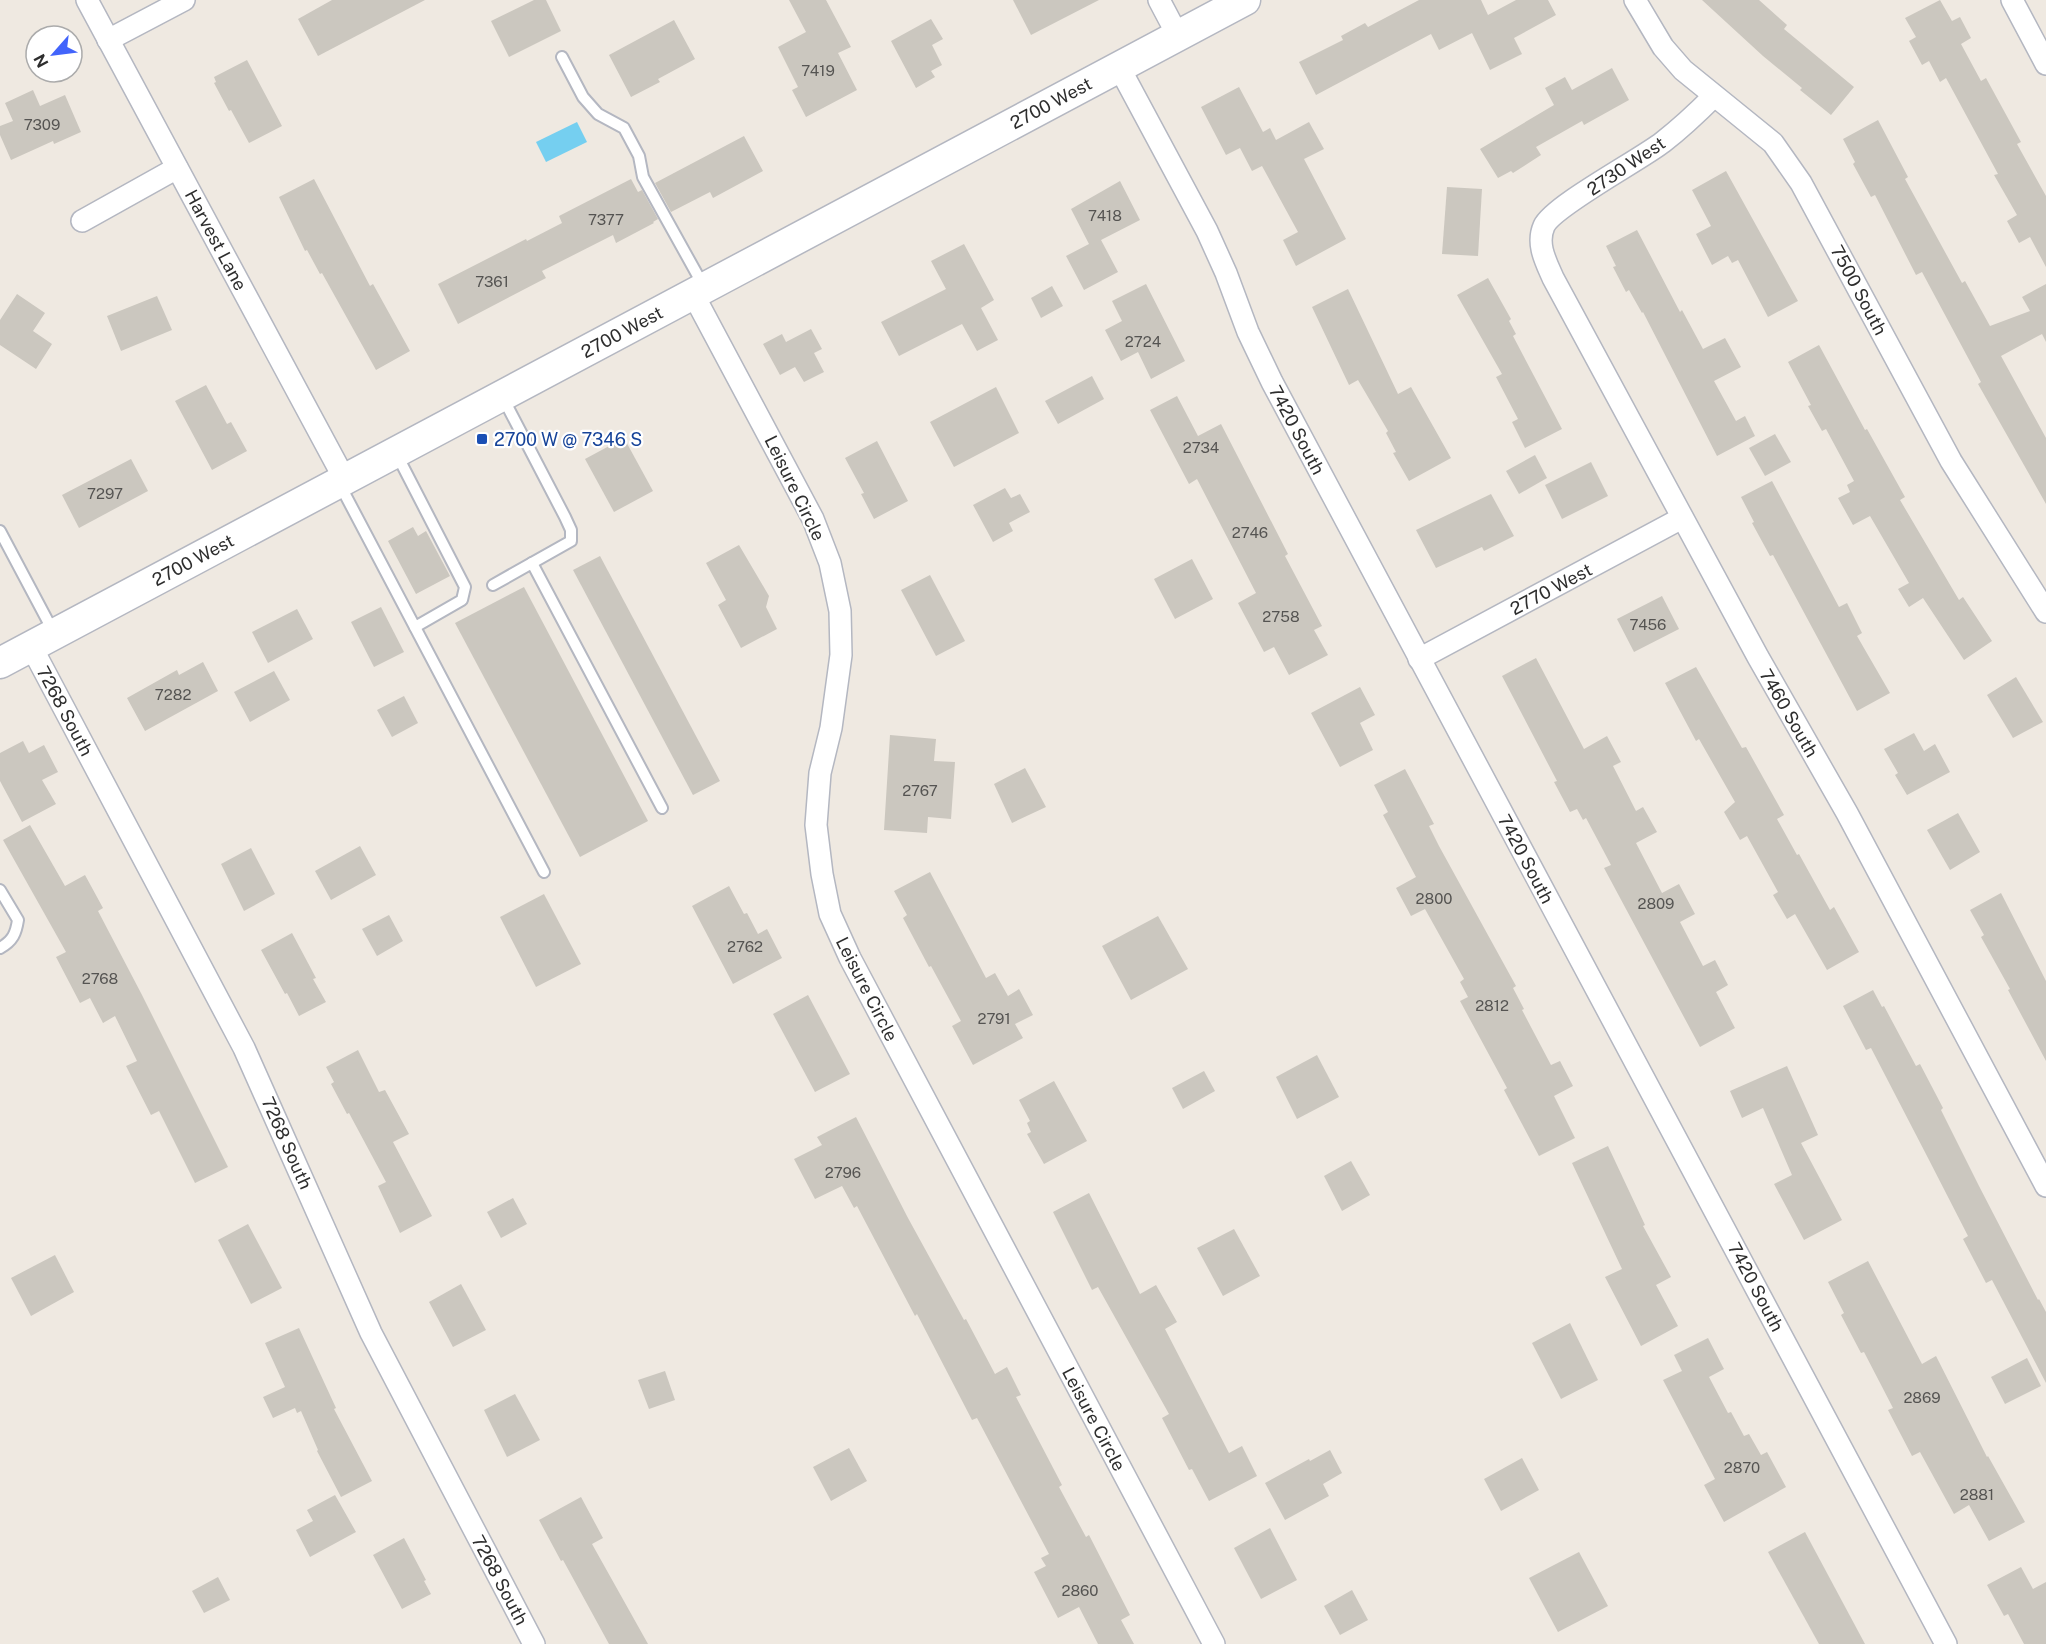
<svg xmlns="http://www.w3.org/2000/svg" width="2046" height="1644" font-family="'Public Sans',sans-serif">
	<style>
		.water { fill: #75cff0 }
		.building { fill: #cbc7bf }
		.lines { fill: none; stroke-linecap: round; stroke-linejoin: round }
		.lane-casing { stroke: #b4b7c1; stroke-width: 14 }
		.street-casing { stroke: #b4b7c1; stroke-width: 24 }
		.secondary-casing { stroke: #b4b7c1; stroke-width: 33 }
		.lane { stroke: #fff; stroke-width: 10 }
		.street { stroke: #fff; stroke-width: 21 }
		.secondary { stroke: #fff; stroke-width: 30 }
		.transit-dot { fill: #1a4fb4; stroke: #fff; stroke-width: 2 }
		.labels { text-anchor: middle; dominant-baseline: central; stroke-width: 4.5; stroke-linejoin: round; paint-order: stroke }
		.number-label { font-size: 15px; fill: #555452 }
		.street-label { font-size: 18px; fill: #2e2e2e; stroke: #fff }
		.transit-label { font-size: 18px; fill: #164399; stroke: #fff; text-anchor: start }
	</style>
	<rect width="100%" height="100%" fill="#efe9e1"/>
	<path class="water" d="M 577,122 L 587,142 L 546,162 L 536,142 Z"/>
	<g class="building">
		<path d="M 332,0 L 425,0 L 318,56 L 298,19 Z"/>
		<path d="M 534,0 L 546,0 L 561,31 L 509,57 L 491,21 Z"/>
		<path d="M 789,0 L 826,0 L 851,47 L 838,53 L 857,90 L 806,117 L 792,90 L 798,87 L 778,47 L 806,32 Z"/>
		<path d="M 1013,0 L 1099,0 L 1031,35 Z"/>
		<path d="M 1419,0 L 1481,0 L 1488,15 L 1516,0 L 1548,0 L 1556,15 L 1514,38 L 1522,54 L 1490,70 L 1472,33 L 1439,50 L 1431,34 L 1316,95 L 1299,62 L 1343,40 L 1341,36 L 1365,23 L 1368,27 Z"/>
		<path d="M 1702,0 L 1759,0 L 1787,25 L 1784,29 L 1854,87 L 1831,115 L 1800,90 L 1802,88 L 1763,56 Z"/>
		<path d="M 1940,0 L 1952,21 L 1960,17 L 1971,38 L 1961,44 L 1981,81 L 1986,78 L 2021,142 L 2017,144 L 2046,196 L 2046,267 L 2030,237 L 2019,243 L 2007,221 L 2017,215 L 1994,175 L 1998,174 L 1946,78 L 1940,82 L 1929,61 L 1922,65 L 1909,41 L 1916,37 L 1905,18 Z"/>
		<path d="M 931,19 L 943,39 L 932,45 L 942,65 L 931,71 L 935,77 L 916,88 L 891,41 Z"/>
		<path d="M 674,20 L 695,59 L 658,79 L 660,82 L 631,97 L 609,55 Z"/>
		<path d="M 247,60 L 282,126 L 249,143 L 231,110 L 229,111 L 214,83 L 216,82 L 214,77 Z"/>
		<path d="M 1612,68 L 1629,100 L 1584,125 L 1582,121 L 1536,147 L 1541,155 L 1513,173 L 1511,171 L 1498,178 L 1480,149 L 1554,105 L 1545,88 L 1565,77 L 1572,90 Z"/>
		<path d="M 1239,87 L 1263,132 L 1270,128 L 1276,140 L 1309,122 L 1324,149 L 1304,159 L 1346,239 L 1296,266 L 1283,240 L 1298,232 L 1262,166 L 1252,171 L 1240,148 L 1226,155 L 1201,107 Z"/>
		<path d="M 33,90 L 40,106 L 65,95 L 81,132 L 54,144 L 53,141 L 11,160 L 0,135 L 0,126 L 13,121 L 5,103 Z"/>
		<path d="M 1878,120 L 1908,177 L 1905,179 L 1962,283 L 1965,281 L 1990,326 L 2030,311 L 2022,297 L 2046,284 L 2046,342 L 2042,334 L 2001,356 L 2046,438 L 2046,504 L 1978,384 L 1981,382 L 1922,272 L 1916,275 L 1875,195 L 1871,197 L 1853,164 L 1855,162 L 1843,139 Z"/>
		<path d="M 744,136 L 763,171 L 713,198 L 710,192 L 671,212 L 655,183 Z"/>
		<path d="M 1726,171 L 1798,301 L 1768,317 L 1738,260 L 1732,263 L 1728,256 L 1712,265 L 1696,234 L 1711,226 L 1692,190 Z"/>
		<path d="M 314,179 L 370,286 L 373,284 L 410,351 L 376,370 L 322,273 L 320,274 L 307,250 L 305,251 L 279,197 Z"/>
		<path d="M 631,179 L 638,192 L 642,190 L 658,219 L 653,222 L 654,223 L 616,243 L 613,235 L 542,271 L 546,278 L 458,324 L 438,284 L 526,239 L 527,241 L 562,223 L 559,216 Z"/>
		<path d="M 1120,181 L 1140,220 L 1101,240 L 1118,272 L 1084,290 L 1066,256 L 1089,244 L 1071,209 Z"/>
		<path d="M 1447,187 L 1482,189 L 1478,256 L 1442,254 Z"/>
		<path d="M 1637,230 L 1680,312 L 1682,310 L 1703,349 L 1725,338 L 1741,367 L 1714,381 L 1736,421 L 1745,416 L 1755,436 L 1717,456 L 1643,312 L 1642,313 L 1629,290 L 1626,292 L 1613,267 L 1616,266 L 1606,246 Z"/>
		<path d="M 964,244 L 994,300 L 981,308 L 998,340 L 977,351 L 962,324 L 899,356 L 881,322 L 946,289 L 931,261 Z"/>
		<path d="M 1488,278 L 1511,319 L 1509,321 L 1516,334 L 1513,336 L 1562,429 L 1525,448 L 1512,422 L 1518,419 L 1496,377 L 1502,374 L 1457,295 Z"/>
		<path d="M 1146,284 L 1185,361 L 1151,379 L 1138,352 L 1121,361 L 1105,330 L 1122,321 L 1112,301 Z"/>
		<path d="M 1052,286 L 1063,306 L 1041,318 L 1031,298 Z"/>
		<path d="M 1348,289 L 1398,394 L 1411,387 L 1451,458 L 1409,481 L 1393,453 L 1396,452 L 1386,433 L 1388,431 L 1358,380 L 1349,385 L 1312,307 Z"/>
		<path d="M 17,294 L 45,313 L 33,331 L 52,344 L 36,369 L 0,345 L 0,320 Z"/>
		<path d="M 157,296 L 172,330 L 121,351 L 107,316 Z"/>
		<path d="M 811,329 L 822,349 L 814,353 L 824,372 L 804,382 L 795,367 L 780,375 L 763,344 L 782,334 L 786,342 Z"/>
		<path d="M 1819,345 L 1865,430 L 1867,429 L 1905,497 L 1900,500 L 1959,600 L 1963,597 L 1992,641 L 1964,660 L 1923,598 L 1909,607 L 1898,589 L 1909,583 L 1870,516 L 1853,525 L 1838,498 L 1850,492 L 1847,485 L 1854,481 L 1826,429 L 1822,431 L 1808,406 L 1811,405 L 1788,362 Z"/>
		<path d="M 1092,376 L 1104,399 L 1058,424 L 1045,401 Z"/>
		<path d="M 206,385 L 227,424 L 231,422 L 247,451 L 212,470 L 175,401 Z"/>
		<path d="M 996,387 L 1019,433 L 954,467 L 930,422 Z"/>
		<path d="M 1177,396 L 1198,436 L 1221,424 L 1288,554 L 1285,556 L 1322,626 L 1314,630 L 1328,655 L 1289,675 L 1274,647 L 1264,652 L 1238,603 L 1256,593 L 1197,479 L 1189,484 L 1150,410 Z"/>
		<path d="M 1775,434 L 1791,462 L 1765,476 L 1749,448 Z"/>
		<path d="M 624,438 L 653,491 L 614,512 L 585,459 Z"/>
		<path d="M 877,441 L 908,501 L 874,519 L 861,494 L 864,493 L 845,458 Z"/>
		<path d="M 1535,455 L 1547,478 L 1519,494 L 1506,471 Z"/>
		<path d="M 131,459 L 148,491 L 79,528 L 62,495 Z"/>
		<path d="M 1591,462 L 1608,496 L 1562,519 L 1545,485 Z"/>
		<path d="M 1772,481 L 1839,607 L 1847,603 L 1862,633 L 1857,636 L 1890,693 L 1857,711 L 1773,555 L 1770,556 L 1752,523 L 1754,522 L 1741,497 Z"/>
		<path d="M 1005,488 L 1011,498 L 1020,494 L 1030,512 L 1009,523 L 1013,531 L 993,542 L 973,505 Z"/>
		<path d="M 1491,494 L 1514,536 L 1484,551 L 1482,547 L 1436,568 L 1416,530 Z"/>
		<path d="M 413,527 L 418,536 L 426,531 L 450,576 L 416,594 L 388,541 Z"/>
		<path d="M 739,545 L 769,596 L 766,607 L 777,629 L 741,648 L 718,605 L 726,600 L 706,563 Z"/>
		<path d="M 600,556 L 720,781 L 693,795 L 573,570 Z"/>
		<path d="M 1192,559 L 1213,599 L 1175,619 L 1154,579 Z"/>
		<path d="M 930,575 L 965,641 L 936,656 L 901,590 Z"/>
		<path d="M 524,587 L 648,821 L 580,857 L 455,623 Z"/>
		<path d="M 1662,596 L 1679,629 L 1634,652 L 1617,619 Z"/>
		<path d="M 381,607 L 404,652 L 374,667 L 351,622 Z"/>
		<path d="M 297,609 L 313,639 L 268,663 L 252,632 Z"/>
		<path d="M 1536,658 L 1584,749 L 1607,736 L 1621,762 L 1613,766 L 1636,811 L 1643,807 L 1657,832 L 1636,843 L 1662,893 L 1679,884 L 1695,914 L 1680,922 L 1703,966 L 1715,960 L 1728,985 L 1716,992 L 1735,1028 L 1700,1047 L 1604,868 L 1611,865 L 1586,818 L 1583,820 L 1577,809 L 1570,812 L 1554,782 L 1557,781 L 1502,676 Z"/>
		<path d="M 203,662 L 218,691 L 145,731 L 127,698 L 177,670 L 179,675 Z"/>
		<path d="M 1696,667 L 1742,748 L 1746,747 L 1784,815 L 1777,819 L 1797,855 L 1799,854 L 1830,910 L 1834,907 L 1859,952 L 1827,970 L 1795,914 L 1787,919 L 1773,895 L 1778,892 L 1747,836 L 1740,840 L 1724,812 L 1735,802 L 1699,739 L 1696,741 L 1665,683 Z"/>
		<path d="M 274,671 L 290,700 L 250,722 L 234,692 Z"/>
		<path d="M 2016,677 L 2043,722 L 2013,738 L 1987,695 Z"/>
		<path d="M 1360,687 L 1375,715 L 1360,723 L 1373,750 L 1340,767 L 1311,713 Z"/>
		<path d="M 404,696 L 418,723 L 392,737 L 377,710 Z"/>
		<path d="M 1914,733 L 1924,751 L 1935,744 L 1950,772 L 1907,795 L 1895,775 L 1898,773 L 1884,749 Z"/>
		<path d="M 890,735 L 936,739 L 934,761 L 955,762 L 951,819 L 928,817 L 927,833 L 884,830 Z"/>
		<path d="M 23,741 L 29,753 L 44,745 L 58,772 L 42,780 L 56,804 L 22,822 L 0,781 L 0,753 Z"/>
		<path d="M 1025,768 L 1046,807 L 1012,823 L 994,784 Z"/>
		<path d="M 1405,769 L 1434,824 L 1429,826 L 1439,846 L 1516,986 L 1513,988 L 1524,1009 L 1522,1010 L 1551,1065 L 1560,1061 L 1573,1086 L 1554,1096 L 1575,1138 L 1539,1156 L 1504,1090 L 1507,1088 L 1460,1001 L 1468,997 L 1460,982 L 1464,979 L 1425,909 L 1411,916 L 1396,888 L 1416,877 L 1383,815 L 1388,812 L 1374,785 Z"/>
		<path d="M 1958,813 L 1980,852 L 1950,870 L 1927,830 Z"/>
		<path d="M 30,825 L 65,886 L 85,875 L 103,908 L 98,911 L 142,995 L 228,1167 L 195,1183 L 159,1111 L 151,1115 L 126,1066 L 137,1061 L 115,1016 L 103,1023 L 90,998 L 80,1003 L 56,957 L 66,952 L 3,840 Z"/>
		<path d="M 360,846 L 376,875 L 331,900 L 315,871 Z"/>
		<path d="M 251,848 L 275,894 L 244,911 L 221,864 Z"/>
		<path d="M 930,872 L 986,978 L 995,973 L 1008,996 L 1019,989 L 1033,1015 L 1015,1024 L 1023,1038 L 973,1065 L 952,1026 L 961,1021 L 931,966 L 929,967 L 903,918 L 907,915 L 894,891 Z"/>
		<path d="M 729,886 L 744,914 L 747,913 L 758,934 L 767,929 L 782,958 L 733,984 L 692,906 Z"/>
		<path d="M 2001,893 L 2046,981 L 2046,1061 L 2008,990 L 2010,989 L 1981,937 L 1984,935 L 1970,910 Z"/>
		<path d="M 544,894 L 581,964 L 536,987 L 500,917 Z"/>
		<path d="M 389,915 L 403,941 L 377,956 L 362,929 Z"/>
		<path d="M 1158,916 L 1188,969 L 1131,1000 L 1102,946 Z"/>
		<path d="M 292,933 L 316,978 L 313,979 L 326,1002 L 299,1016 L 287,993 L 285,994 L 261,950 Z"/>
		<path d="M 1873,990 L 1882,1007 L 1884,1006 L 1916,1066 L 1920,1064 L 1943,1108 L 1941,1110 L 1979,1186 L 2038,1300 L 2039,1299 L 2046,1312 L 2046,1383 L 1992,1280 L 1986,1283 L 1963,1239 L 1968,1236 L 1928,1158 L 1871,1048 L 1866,1050 L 1843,1006 Z"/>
		<path d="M 808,995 L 850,1074 L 815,1092 L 773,1014 Z"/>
		<path d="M 358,1050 L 379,1092 L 385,1090 L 409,1134 L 393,1142 L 432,1216 L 400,1233 L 378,1186 L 386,1182 L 349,1113 L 347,1114 L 331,1084 L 334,1082 L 326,1067 Z"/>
		<path d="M 1317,1055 L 1339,1097 L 1297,1119 L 1276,1077 Z"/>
		<path d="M 1787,1066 L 1818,1135 L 1801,1143 L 1842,1220 L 1804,1240 L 1774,1184 L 1792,1175 L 1763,1108 L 1742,1118 L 1730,1091 Z"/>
		<path d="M 1204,1071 L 1215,1091 L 1183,1109 L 1172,1088 Z"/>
		<path d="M 1054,1081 L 1087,1141 L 1044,1164 L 1027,1134 L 1031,1132 L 1027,1123 L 1030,1121 L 1019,1100 Z"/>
		<path d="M 856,1117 L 908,1218 L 964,1320 L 966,1319 L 995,1374 L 1007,1367 L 1021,1395 L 1016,1397 L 1062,1485 L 1059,1487 L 1086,1537 L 1089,1535 L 1130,1615 L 1121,1620 L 1134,1644 L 1098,1644 L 1079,1607 L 1058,1618 L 1034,1572 L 1046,1566 L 1041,1558 L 1049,1554 L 977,1418 L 972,1420 L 917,1314 L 915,1316 L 857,1206 L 854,1208 L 842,1186 L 815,1199 L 794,1159 L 822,1145 L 817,1137 Z"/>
		<path d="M 1608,1146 L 1645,1225 L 1643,1226 L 1671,1277 L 1656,1285 L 1678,1326 L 1641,1346 L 1605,1277 L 1622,1269 L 1572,1163 Z"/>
		<path d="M 1351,1161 L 1370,1195 L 1342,1211 L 1324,1176 Z"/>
		<path d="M 1089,1193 L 1140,1294 L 1156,1285 L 1177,1322 L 1165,1329 L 1229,1453 L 1242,1446 L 1257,1476 L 1209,1501 L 1192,1469 L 1189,1470 L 1162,1418 L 1169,1414 L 1098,1287 L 1092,1290 L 1053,1212 Z"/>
		<path d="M 513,1198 L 527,1224 L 501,1238 L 487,1212 Z"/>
		<path d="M 248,1224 L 282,1288 L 251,1304 L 218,1240 Z"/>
		<path d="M 1234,1229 L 1260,1276 L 1223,1296 L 1197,1248 Z"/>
		<path d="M 55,1255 L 74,1292 L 31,1316 L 11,1278 Z"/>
		<path d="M 1868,1261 L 1922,1364 L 1936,1356 L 1987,1457 L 1988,1456 L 2025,1522 L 1989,1541 L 1969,1505 L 1954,1514 L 1920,1452 L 1912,1456 L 1888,1410 L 1893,1408 L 1864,1352 L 1861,1353 L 1841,1315 L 1844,1313 L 1828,1282 Z"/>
		<path d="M 461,1284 L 486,1330 L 453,1347 L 429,1302 Z"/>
		<path d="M 1570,1323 L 1598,1380 L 1561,1399 L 1532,1343 Z"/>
		<path d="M 299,1328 L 336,1408 L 334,1409 L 372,1481 L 341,1497 L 317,1451 L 318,1450 L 301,1411 L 297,1413 L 295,1408 L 273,1418 L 263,1397 L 285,1387 L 265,1343 Z"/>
		<path d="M 1708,1338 L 1724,1369 L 1709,1377 L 1728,1413 L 1731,1412 L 1744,1436 L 1749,1434 L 1761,1455 L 1767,1452 L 1786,1487 L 1724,1522 L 1704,1485 L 1715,1479 L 1663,1380 L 1682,1371 L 1674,1355 Z"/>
		<path d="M 2027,1358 L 2041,1386 L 2005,1404 L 1991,1377 Z"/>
		<path d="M 665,1371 L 675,1400 L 649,1409 L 638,1380 Z"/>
		<path d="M 515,1394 L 540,1440 L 507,1457 L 484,1410 Z"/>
		<path d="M 849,1448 L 867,1481 L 831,1501 L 813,1467 Z"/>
		<path d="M 1330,1450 L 1342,1473 L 1323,1484 L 1329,1496 L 1285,1520 L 1265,1483 L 1309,1459 L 1310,1461 Z"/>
		<path d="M 1522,1458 L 1539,1490 L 1501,1511 L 1484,1479 Z"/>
		<path d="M 335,1495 L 356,1532 L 310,1557 L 296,1530 L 313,1521 L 307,1510 Z"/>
		<path d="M 581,1497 L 603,1538 L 592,1544 L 648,1644 L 609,1644 L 563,1560 L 561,1561 L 539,1520 Z"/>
		<path d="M 1270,1528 L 1297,1580 L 1261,1599 L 1234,1548 Z"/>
		<path d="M 1805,1532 L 1865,1644 L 1819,1644 L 1768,1552 Z"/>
		<path d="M 404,1538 L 426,1580 L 424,1581 L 431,1594 L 402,1609 L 373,1555 Z"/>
		<path d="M 1579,1552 L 1608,1606 L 1558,1632 L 1529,1578 Z"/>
		<path d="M 2021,1567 L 2033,1589 L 2046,1582 L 2046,1644 L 2024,1644 L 2008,1614 L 2004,1616 L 1987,1585 Z"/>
		<path d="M 218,1577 L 230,1600 L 204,1613 L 192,1591 Z"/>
		<path d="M 1352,1590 L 1368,1620 L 1340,1635 L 1324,1606 Z"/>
	</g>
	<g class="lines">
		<g class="lane-casing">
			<g id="lane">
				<path d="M 562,57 L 583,97 L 598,114 L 624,128 L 639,156 L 643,177 L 703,285"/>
				<path d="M 396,453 L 465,587 L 462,600 L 415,627"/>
				<path d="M 339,483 L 544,872"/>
				<path d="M 0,531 L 53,631"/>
				<path d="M 532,563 L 662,808"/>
				<path d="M 493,585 L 571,541 L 571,530 L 565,517 L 502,396"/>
				<path d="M 0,890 L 18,920 C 16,933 13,941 0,948"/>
			</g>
		</g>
		<g class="street-casing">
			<g id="street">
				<path d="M 87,0 L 345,480"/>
				<path d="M 1159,0 L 1178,36"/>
				<path d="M 1635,0 L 1663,47 L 1683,70 L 1773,143 L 1801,183 L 1951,461 L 2046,612"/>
				<path d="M 2012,0 L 2046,64"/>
				<path d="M 108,40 L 184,0"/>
				<path d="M 1119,67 L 1207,231 L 1226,273 L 1248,332 L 1272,382 L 1946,1644"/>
				<path d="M 1714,96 C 1698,112 1681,128 1663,142 C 1640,160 1553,206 1544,226 C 1536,244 1546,262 1553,278 L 1758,657 L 1847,813 L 2046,1186"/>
				<path d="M 82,221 L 177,168"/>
				<path d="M 693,294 L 813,519 L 830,563 L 840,611 L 841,655 L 831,728 L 820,773 L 816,825 L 822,874 L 830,914 L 850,958 L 1214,1644"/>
				<path d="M 31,646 L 244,1048 L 371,1333 L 534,1644"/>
				<path d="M 1419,659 L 1682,518"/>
			</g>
		</g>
		<g class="secondary-casing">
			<path id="secondary" d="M 0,663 L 1245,0"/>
		</g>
		<use href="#lane" class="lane"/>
		<use href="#street" class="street"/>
		<use href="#secondary" class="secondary"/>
	</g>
	<rect class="transit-dot" x="476" y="433" width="12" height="12" rx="3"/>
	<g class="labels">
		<g class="number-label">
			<text x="818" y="70">7419</text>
			<text x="42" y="124">7309</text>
			<text x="1105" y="215">7418</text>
			<text x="606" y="219">7377</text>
			<text x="492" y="281">7361</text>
			<text x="1143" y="341">2724</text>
			<text x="1201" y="447">2734</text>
			<text x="105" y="493">7297</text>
			<text x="1250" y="532">2746</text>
			<text x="1281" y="616">2758</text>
			<text x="1648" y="624">7456</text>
			<text x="173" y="694">7282</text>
			<text x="920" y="790">2767</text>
			<text x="1434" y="898">2800</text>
			<text x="1656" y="903">2809</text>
			<text x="745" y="946">2762</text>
			<text x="100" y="978">2768</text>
			<text x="1492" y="1005">2812</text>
			<text x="994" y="1018">2791</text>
			<text x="843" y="1172">2796</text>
			<text x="1922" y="1397">2869</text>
			<text x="1742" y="1467">2870</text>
			<text x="1977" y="1494">2881</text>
			<text x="1080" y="1590">2860</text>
		</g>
		<g class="street-label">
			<text transform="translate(1051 103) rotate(-28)">2700 West</text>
			<text transform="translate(1626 166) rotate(-34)">2730 West</text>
			<text transform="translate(216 240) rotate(62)">Harvest Lane</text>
			<text transform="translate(1859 290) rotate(62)">7500 South</text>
			<text transform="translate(622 332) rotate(-28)">2700 West</text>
			<text transform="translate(1297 430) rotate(62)">7420 South</text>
			<text transform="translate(795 488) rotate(64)">Leisure Circle</text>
			<text transform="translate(193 560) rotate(-28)">2700 West</text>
			<text transform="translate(1551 589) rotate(-28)">2770 West</text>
			<text transform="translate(65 711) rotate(62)">7268 South</text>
			<text transform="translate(1789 713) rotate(60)">7460 South</text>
			<text transform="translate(1526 859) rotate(62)">7420 South</text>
			<text transform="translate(867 989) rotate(63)">Leisure Circle</text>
			<text transform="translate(287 1143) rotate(66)">7268 South</text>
			<text transform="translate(1756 1287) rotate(62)">7420 South</text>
			<text transform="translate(1094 1419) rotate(62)">Leisure Circle</text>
			<text transform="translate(500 1580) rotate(62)">7268 South</text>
		</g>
		<g class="transit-label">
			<text x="494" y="439">2700 W @ 7346 S</text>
		</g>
	</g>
	<g transform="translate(54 54) rotate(242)"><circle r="28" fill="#ffffff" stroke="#ababab" stroke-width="1.5"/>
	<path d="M0-4.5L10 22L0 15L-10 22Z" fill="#4264fb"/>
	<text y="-9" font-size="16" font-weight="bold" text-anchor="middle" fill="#2e2e2e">N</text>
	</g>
</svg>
